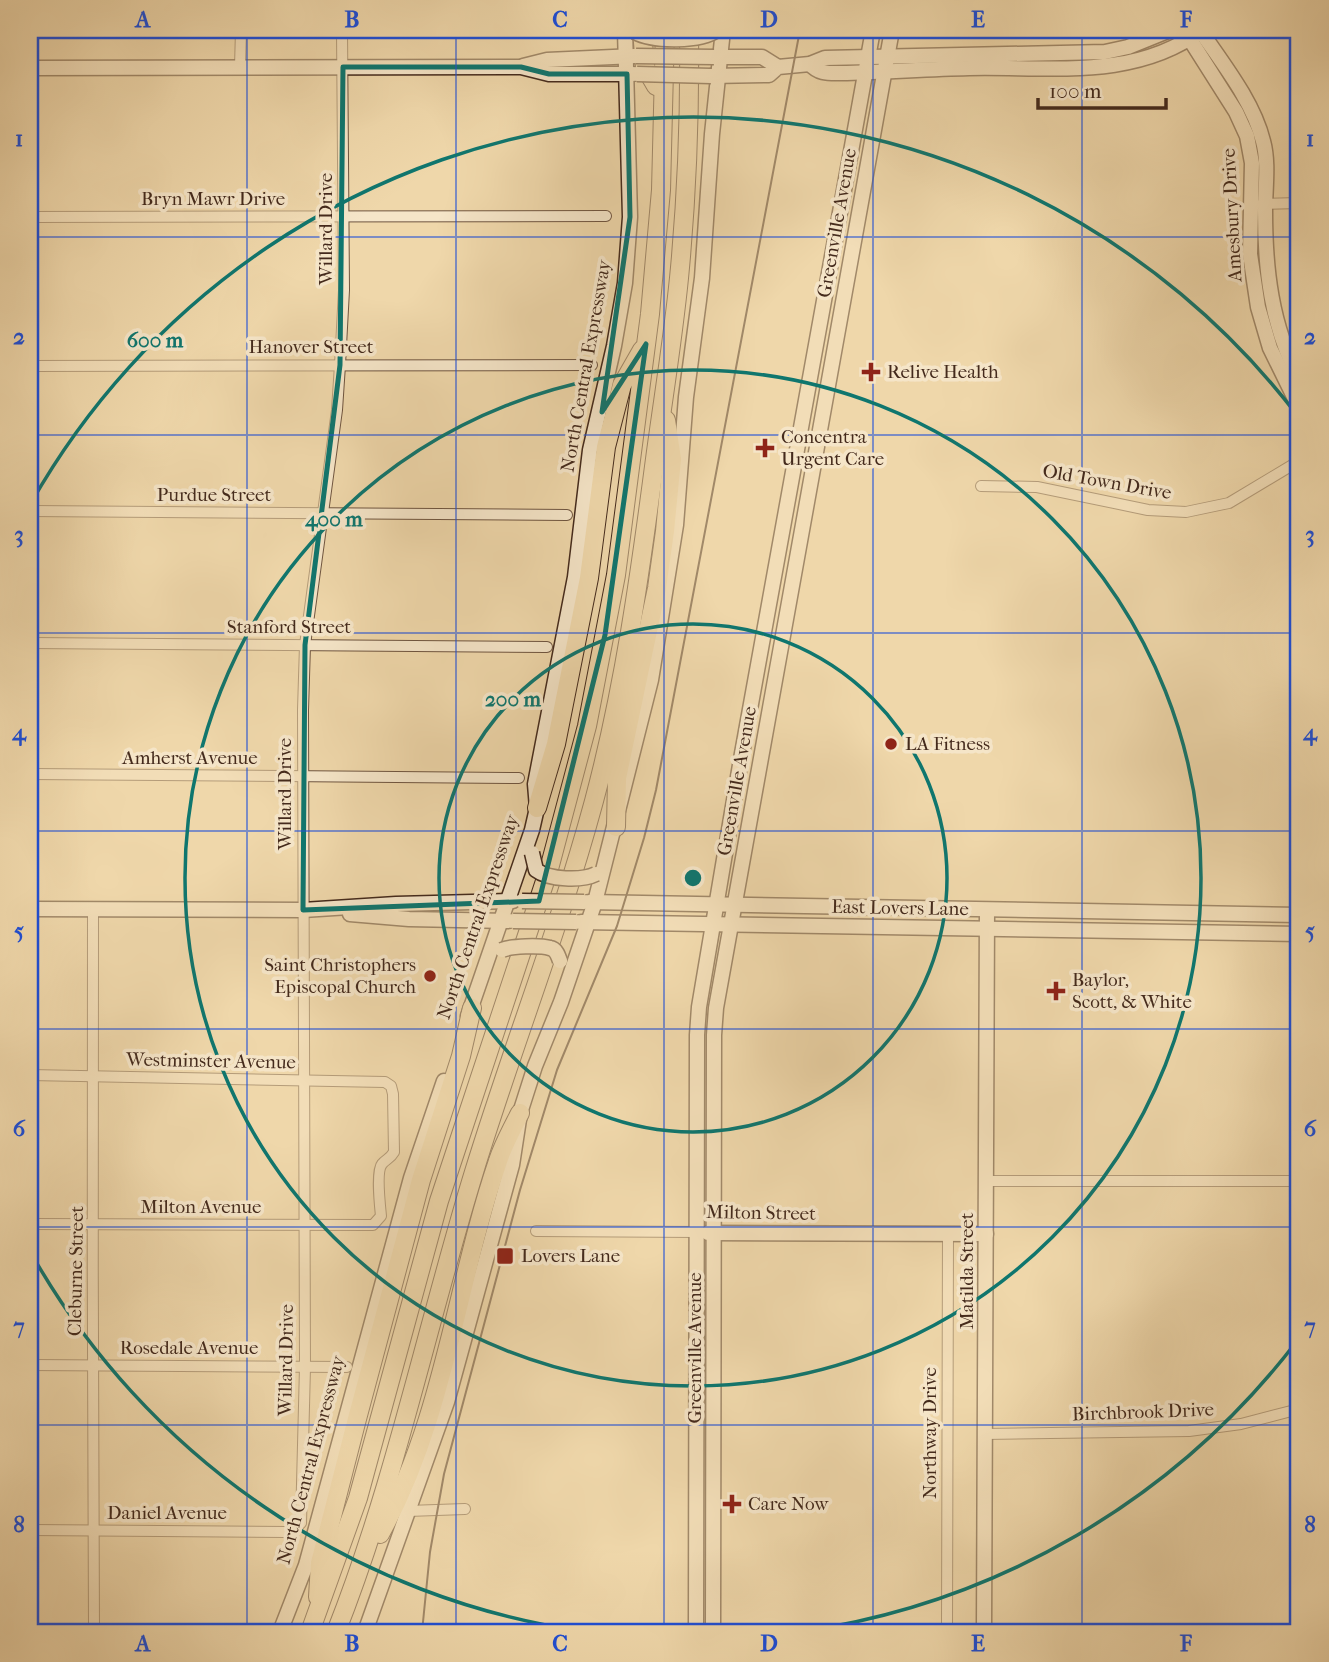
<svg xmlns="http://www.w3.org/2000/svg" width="1329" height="1662" font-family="'IM FELL French Canon',serif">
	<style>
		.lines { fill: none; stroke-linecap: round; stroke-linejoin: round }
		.street-casing { stroke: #6f5540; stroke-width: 12 }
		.secondary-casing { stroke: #442a1c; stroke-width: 17 }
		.highway-casing { stroke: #442a1c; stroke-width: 20 }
		.street { stroke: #f5e5c8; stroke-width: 10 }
		.secondary { stroke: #f5e5c8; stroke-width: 14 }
		.highway { stroke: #efd7aa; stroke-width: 18 }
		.tram { stroke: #442a1c; stroke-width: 2 }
		.secondary-bridge-casing { stroke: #442a1c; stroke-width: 17; stroke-linecap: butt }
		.secondary-bridge { stroke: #f5e5c8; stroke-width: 14 }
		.marked { fill: none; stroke: #0f766e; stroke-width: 5; stroke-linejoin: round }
		.grid { fill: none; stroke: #1d4ed8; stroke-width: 2; stroke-opacity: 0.55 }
		.ring { fill: none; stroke: #0f766e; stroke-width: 3.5 }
		.poi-dot { fill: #8f2418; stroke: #f5e5c8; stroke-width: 2.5 }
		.labels { text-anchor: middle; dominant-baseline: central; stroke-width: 7; stroke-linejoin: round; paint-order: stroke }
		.street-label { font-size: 19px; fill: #442a1c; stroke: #f5e5c8 }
		.poi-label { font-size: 19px; fill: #442a1c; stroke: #f5e5c8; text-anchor: start }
		.centre { fill: #0f766e; stroke: #f5e5c8; stroke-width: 3.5 }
		.ring-label { font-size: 21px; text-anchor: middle; font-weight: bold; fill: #0f766e; stroke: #f5e5c8; stroke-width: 7; stroke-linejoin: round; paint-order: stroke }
		.neatline { fill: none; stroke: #1d4ed8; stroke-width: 2.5 }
		.grid-label { font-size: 23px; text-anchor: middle; font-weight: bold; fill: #1d4ed8 }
	</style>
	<rect width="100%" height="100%" fill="#efd7aa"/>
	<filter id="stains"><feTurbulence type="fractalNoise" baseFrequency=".00286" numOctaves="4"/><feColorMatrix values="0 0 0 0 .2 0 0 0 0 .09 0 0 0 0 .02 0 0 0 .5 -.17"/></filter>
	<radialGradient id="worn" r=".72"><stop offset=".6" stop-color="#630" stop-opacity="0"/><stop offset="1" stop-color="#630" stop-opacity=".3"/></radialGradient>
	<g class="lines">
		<g class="street-casing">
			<g id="street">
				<path d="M 240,67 L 241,30"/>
				<path d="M 1262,204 L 1299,203"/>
				<path d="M 30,217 L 606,216"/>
				<path d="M 30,366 L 592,365"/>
				<path d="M 981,486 L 1037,487 L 1148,510 L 1186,512 L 1229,503 L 1299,461"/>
				<path d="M 30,511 L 567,515"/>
				<path d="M 30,643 L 547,647"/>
				<path d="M 30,774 L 519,778"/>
				<path d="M 93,910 C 93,1151 92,1391 94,1632"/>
				<path d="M 30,1075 L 385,1082 L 391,1086 L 393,1094 L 394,1152 C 390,1159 386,1159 382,1164 C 376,1171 380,1206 381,1216 L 373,1225 L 30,1224"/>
				<path d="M 987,1181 L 1299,1181"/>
				<path d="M 536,1231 L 698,1232"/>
				<path d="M 30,1365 L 347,1367"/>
				<path d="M 985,1434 L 1189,1431 L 1241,1424 L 1299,1409"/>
				<path d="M 408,1511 L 465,1509"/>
				<path d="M 30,1530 L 286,1532 L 294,1530 L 301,1523 L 305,1367 L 303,710 L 305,645 L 337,410 L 340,365 L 344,290 L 342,30"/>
				<path d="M 947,1632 L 948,1233"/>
			</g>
		</g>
		<g class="secondary-casing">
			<g id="secondary">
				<path d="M 1184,30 L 1236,112 L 1247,136 L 1252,163 L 1250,254 L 1258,307 L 1270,348 L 1299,407"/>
				<path d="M 1200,30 C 1223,64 1253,101 1263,141 C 1269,163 1265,188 1265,211 C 1265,268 1271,326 1299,377"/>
				<path d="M 714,57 L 762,57 L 778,67"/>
				<path d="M 810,64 C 819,74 828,73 841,73 C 884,72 927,69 969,68 C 1049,66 1134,81 1202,30"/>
				<path d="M 523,66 L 547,60 L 635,56"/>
				<path d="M 30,68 L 521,67 L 549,74 L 633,74"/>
				<path d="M 711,76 L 769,75 L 778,67 L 810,64 L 825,58 L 1105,52 L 1128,47 L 1170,30"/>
				<path d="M 589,902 L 1299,915"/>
				<path d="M 30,909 L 303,910 L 396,904 L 513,901"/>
				<path d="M 350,914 L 409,919 L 508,921"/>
				<path d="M 581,922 L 1299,934"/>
				<path d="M 468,1016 L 532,830 L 537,808 L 535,784 L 575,577 L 590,450 L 614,346 L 625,283 L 630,217 L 625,30"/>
				<path d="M 708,1233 L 986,1234"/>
				<path d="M 280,1632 L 306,1565 L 411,1178 L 444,1081"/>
				<path d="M 365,1632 L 447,1402 L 512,1165 L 520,1113 L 535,1066 L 561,1002 L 595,902 L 651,680 L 676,525 L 686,397 L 702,278 L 712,134 L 723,30"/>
				<path d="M 696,1632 L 697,1035 L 699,1007 L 741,759 L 873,30"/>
				<path d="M 713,1632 L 714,1035 L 716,1008 L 892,30"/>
				<path d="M 984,1632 L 987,910"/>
			</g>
		</g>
		<g class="highway-casing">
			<g id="highway">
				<path d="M 642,30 L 645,67 L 656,86"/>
				<path d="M 537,808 L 556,744 L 589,578 L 606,447 L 622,385 L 642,350"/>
				<path d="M 616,827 L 617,778 L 657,588 L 665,531 L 672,459 L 666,420"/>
				<path d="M 380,1534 C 444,1419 456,1284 498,1161 C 503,1145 512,1129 520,1113"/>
				<path d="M 318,1597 L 320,1563 L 357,1419 L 421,1180 L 461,1056 L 472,1008"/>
				<path d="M 310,1632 L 358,1498 L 439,1201 L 549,869 L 587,726 L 616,575 L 650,314 L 661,190 L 665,30"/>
				<path d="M 336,1632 C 395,1483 427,1325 474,1172 C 512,1048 560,927 594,801 C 624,689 640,574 655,459 C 663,399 673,339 679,278 C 687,196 690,112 689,30"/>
			</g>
		</g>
		<use href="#street" class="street"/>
		<use href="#secondary" class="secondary"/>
		<use href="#highway" class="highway"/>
		<path class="tram" d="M 422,1632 L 430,1552 L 444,1474 L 520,1190 L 557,1070 L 617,926 L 644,838 L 656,790 L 800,30"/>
		<g class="secondary-bridge-casing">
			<g id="secondary-bridge">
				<path d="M 635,32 C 653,42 701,42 717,30"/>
				<path d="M 636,56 L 714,57"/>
				<path d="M 637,74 L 711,76"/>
				<path d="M 532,853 L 536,870 C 549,880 582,881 596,874"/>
				<path d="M 522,901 L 584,902"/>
				<path d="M 513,921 L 576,922"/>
				<path d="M 502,950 C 511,946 540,945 550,948 C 556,949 558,955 560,961"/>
			</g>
		</g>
		<use href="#secondary-bridge" class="secondary-bridge"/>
	</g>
	<path d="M0 0H1329V1662H0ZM 343,67 L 521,67 L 549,74 L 627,74 L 630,217 L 602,412 L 646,344 L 605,635 L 539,901 L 303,910 L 305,645 L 340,365 Z" fill="#efd7aa" fill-opacity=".55" fill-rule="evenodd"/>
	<path class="marked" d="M 343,67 L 521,67 L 549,74 L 627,74 L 630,217 L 602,412 L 646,344 L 605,635 L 539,901 L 303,910 L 305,645 L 340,365 Z"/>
	<path class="grid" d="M 247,30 L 247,1632M 456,30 L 456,1632M 664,30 L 664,1632M 873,30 L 873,1632M 1082,30 L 1082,1632M 30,237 L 1299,237M 30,435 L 1299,435M 30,633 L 1299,633M 30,831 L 1299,831M 30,1029 L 1299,1029M 30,1227 L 1299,1227M 30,1425 L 1299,1425"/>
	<g class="ring">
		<circle cx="693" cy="878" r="254"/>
		<circle cx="693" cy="878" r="508"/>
		<path d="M1297 1341A761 761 0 0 1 799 1632M587 1632A761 761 0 0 1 31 1253M31 503A761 761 0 0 1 1297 415"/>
	</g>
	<g class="poi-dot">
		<path d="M867.5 361.5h7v7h7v7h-7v7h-7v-7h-7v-7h7z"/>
		<path d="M761.5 437.5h7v7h7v7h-7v7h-7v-7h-7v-7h7z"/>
		<circle cx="891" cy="744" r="7"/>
		<circle cx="430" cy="976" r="7"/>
		<path d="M1052.5 980.5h7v7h7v7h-7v7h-7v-7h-7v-7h7z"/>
		<rect x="496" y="1247" width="18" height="18" rx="3.5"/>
		<path d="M728.5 1493.5h7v7h7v7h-7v7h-7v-7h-7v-7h7z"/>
	</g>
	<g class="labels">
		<g class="street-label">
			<text x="213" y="199">Bryn Mawr Drive</text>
			<text transform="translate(1232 215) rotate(-93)">Amesbury Drive</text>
			<text transform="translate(837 223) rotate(-80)">Greenville Avenue</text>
			<text transform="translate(326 229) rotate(-90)">Willard Drive</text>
			<text x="311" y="347">Hanover Street</text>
			<text transform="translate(586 366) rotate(-80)">North Central Expressway</text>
			<text transform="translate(1107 482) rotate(10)">Old Town Drive</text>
			<text x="214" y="495">Purdue Street</text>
			<text x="289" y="627">Stanford Street</text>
			<text x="190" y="758">Amherst Avenue</text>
			<text transform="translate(737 781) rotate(-80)">Greenville Avenue</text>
			<text transform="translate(285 794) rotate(-90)">Willard Drive</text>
			<text transform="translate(900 908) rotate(1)">East Lovers Lane</text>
			<text transform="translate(478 917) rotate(-71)">North Central Expressway</text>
			<text transform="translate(211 1061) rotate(1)">Westminster Avenue</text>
			<text x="201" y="1207">Milton Avenue</text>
			<text transform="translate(761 1213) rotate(1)">Milton Street</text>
			<text transform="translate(76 1271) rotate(-89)">Cleburne Street</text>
			<text transform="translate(967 1271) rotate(-90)">Matilda Street</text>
			<text x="189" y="1348">Rosedale Avenue</text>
			<text transform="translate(695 1348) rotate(-90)">Greenville Avenue</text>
			<text transform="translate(286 1360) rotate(-89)">Willard Drive</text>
			<text transform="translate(1143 1412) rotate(-2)">Birchbrook Drive</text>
			<text transform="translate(930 1433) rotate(-90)">Northway Drive</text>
			<text transform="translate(311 1460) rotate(-75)">North Central Expressway</text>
			<text x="167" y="1513">Daniel Avenue</text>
		</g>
		<g class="poi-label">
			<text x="887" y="372">Relive Health</text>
			<text x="781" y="437">Concentra<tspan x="781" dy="22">Urgent Care</tspan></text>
			<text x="905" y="744">LA Fitness</text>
			<text x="416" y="965" text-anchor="end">Saint Christophers<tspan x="416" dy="22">Episcopal Church</tspan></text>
			<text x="1072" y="980">Baylor,<tspan x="1072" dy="22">Scott, &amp; White</tspan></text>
			<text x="521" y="1256">Lovers Lane</text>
			<text x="748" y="1504">Care Now</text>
		</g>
	</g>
	<circle cx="693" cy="878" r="10" class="centre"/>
	<g class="ring-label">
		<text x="155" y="347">600 m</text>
		<text x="334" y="526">400 m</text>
		<text x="513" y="706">200 m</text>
	</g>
	<rect width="1329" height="1662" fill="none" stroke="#efd7aa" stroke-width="77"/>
	<path d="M1038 98v10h128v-10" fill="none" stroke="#442a1c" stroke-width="3.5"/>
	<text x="1049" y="98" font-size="21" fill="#442a1c" stroke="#f5e5c8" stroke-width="5" paint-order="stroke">100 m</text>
	<rect x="38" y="38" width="1252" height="1586" class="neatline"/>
	<g class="grid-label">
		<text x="143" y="27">A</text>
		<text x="352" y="27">B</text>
		<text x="560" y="27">C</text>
		<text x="769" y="27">D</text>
		<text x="978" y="27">E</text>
		<text x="1186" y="27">F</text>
		<text x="19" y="146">1</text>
		<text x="1310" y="146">1</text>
		<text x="19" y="344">2</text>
		<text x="1310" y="344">2</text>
		<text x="19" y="542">3</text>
		<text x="1310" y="542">3</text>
		<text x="19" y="740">4</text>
		<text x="1310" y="740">4</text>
		<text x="19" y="938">5</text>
		<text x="1310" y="938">5</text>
		<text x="19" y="1136">6</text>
		<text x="1310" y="1136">6</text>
		<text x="19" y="1334">7</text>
		<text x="1310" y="1334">7</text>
		<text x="19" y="1532">8</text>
		<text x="1310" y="1532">8</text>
		<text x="143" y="1651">A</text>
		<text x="352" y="1651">B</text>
		<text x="560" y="1651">C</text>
		<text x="769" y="1651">D</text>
		<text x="978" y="1651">E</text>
		<text x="1186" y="1651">F</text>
	</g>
	<rect width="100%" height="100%" filter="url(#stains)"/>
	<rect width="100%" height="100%" fill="url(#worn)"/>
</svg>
